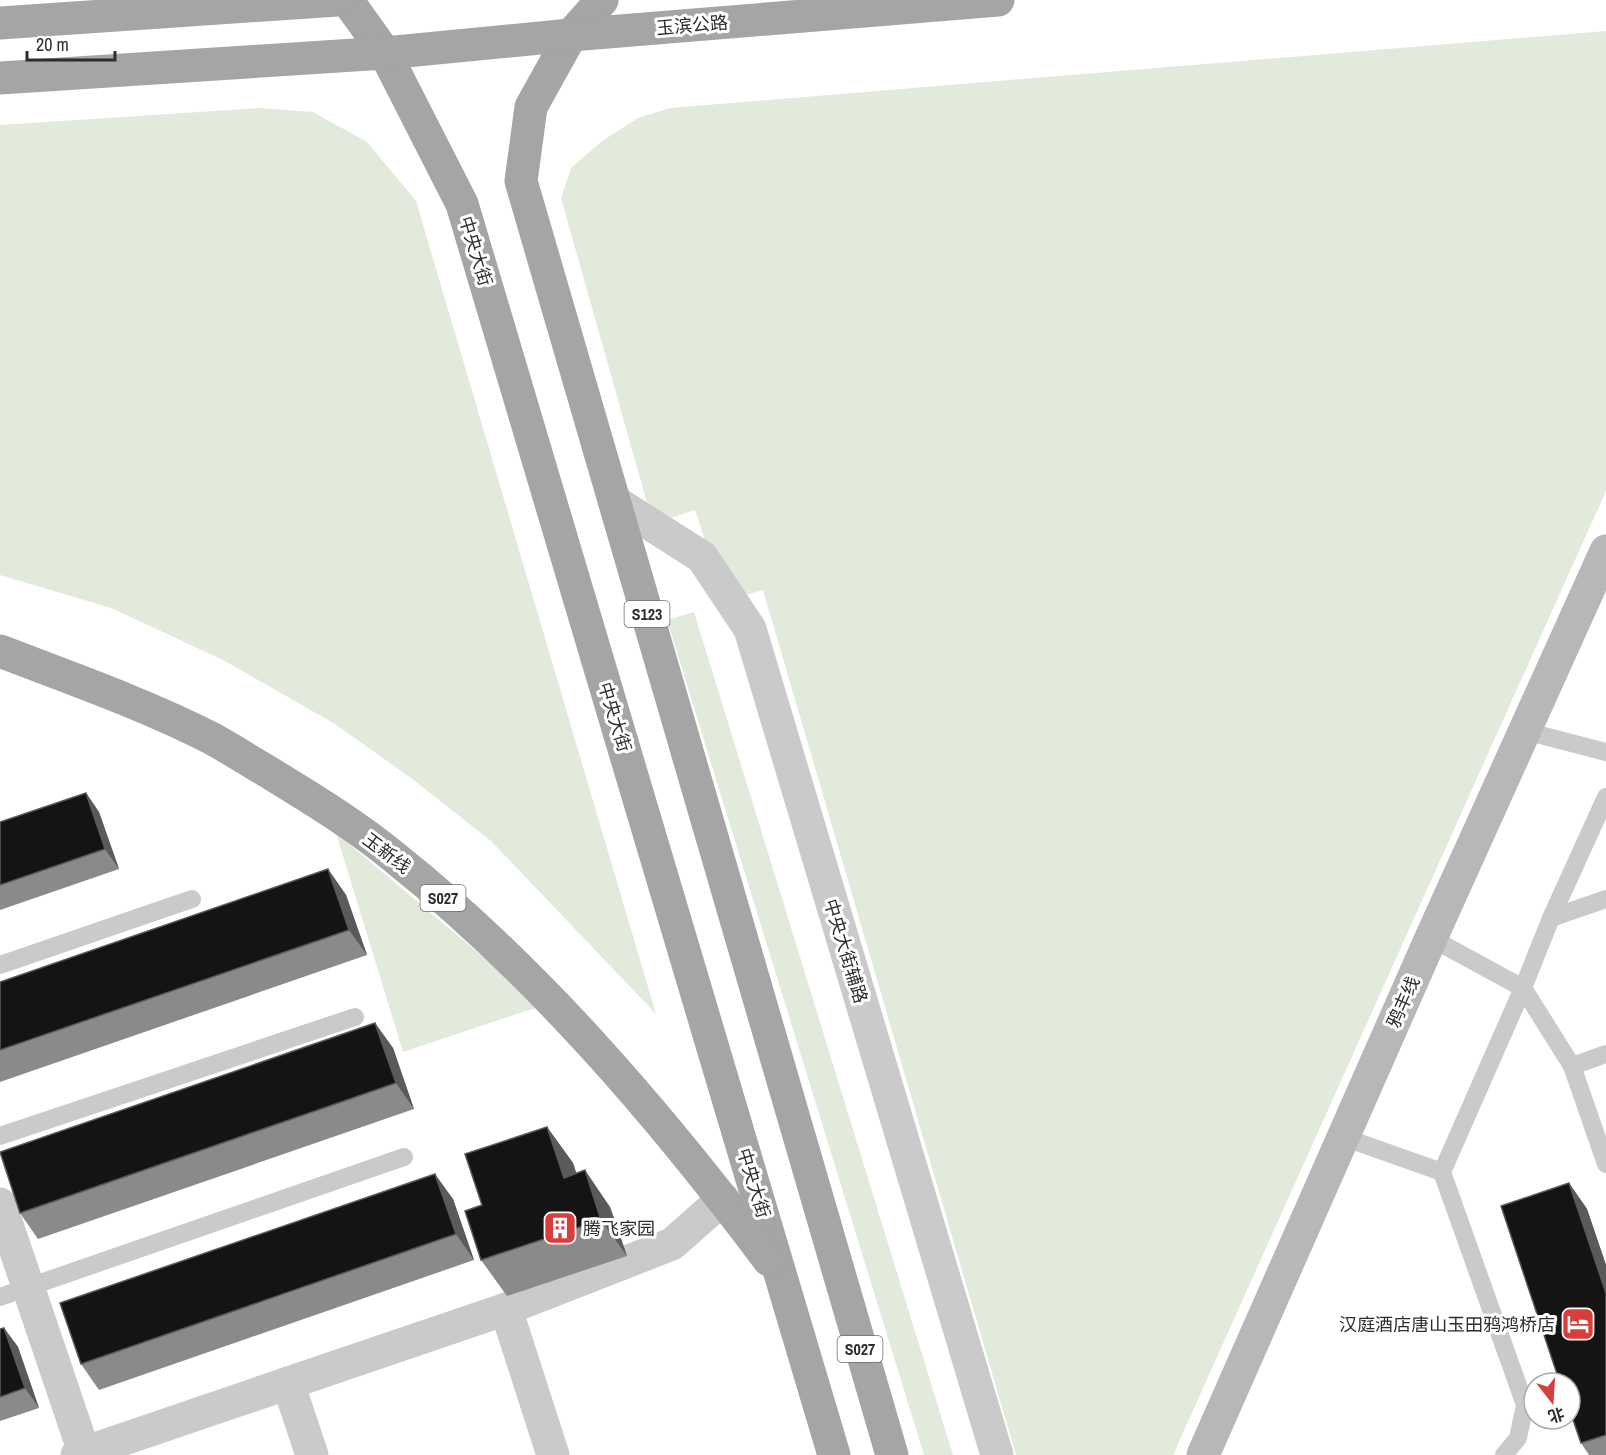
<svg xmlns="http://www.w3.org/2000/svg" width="1606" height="1455" font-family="'Archivo Narrow','Noto Sans SC',sans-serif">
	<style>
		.green { fill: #e2eadc }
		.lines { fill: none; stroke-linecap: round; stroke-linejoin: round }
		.service { stroke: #cacaca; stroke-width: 18 }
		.minor { stroke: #cacaca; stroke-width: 33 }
		.secondary { stroke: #b7b7b7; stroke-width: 33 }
		.primary { stroke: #a5a5a5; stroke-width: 33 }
		.wall { fill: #8a8a8a }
		.shaded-wall { fill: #5a5a5a }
		.building { fill: #141414; stroke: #5a5a5a; stroke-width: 1.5 }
		.labels { text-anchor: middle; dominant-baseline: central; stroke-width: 6; stroke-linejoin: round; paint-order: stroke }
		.shield { fill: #fff; stroke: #6c6c6c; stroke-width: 1.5 }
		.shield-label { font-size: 16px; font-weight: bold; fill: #2d2d2d }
		.street-label { font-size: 18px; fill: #2d2d2d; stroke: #fff }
		.poi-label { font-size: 18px; fill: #2d2d2d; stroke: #fff; text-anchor: start }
	</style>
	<rect width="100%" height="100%" fill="#fff"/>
	<g class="green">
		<path d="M 1606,31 L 1606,491 L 1173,1455 L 1016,1455 L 763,590 L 725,601 L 695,510 L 653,524 L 561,198 L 571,168 L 602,141 L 638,118 L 670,108 Z"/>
		<path d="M 259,108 L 313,112 L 367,142 L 416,201 L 656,1014 L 491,841 L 415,781 L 335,724 L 223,660 L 111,608 L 0,575 L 0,125 Z"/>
		<path d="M 694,612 L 953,1455 L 924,1455 L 667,620 Z"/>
		<path d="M 336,833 L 541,1006 L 403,1052 Z"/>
	</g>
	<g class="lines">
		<g class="service">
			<path d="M 1525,731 L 1606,752"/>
			<path d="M 1606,797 L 1551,918 L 1523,988 L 1572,1066 L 1606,1164"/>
			<path d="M 1551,918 L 1606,899"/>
			<path d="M 1431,938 L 1523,988 L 1442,1172 L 1525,1405 L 1518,1438 L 1504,1455"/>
			<path d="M 0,965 L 192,899"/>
			<path d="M 1572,1066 L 1606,1054"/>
			<path d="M 0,1136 L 355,1017"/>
			<path d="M 1343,1137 L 1442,1172"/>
			<path d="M 0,1297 L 404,1157"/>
		</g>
		<g class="minor">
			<path d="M 614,501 L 702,557 L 750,629 L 997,1455"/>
			<path d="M 0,1204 L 85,1455"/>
			<path d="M 506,1309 L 553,1455"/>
			<path d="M 288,1383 L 312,1455"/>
			<path d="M 77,1455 L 506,1309 L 672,1244 L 723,1199"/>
		</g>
		<path class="secondary" d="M 1203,1455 L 1431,938 L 1606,551"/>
		<g class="primary">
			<path d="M 347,0 L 385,53 L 462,204 L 834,1455"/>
			<path d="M 602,0 L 571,35 L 531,107 L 521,181 L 892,1455"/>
			<path d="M 0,23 L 337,0"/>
			<path d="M 0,78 L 385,53 L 571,35 L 998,0"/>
			<path d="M 0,651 C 70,678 142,703 209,737 C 228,747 246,759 265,770 C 309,797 354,824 394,857 C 536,970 660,1115 769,1260"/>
		</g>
	</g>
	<g class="wall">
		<path d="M 86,793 L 99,812 L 119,869 L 0,910 L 0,822 Z"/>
		<path d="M 328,869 L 346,895 L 367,955 L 0,1082 L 0,982 Z"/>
		<path d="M 375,1023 L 393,1048 L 414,1109 L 38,1239 L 20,1213 Z"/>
		<path d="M 547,1127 L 573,1163 L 576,1173 L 610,1207 L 627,1256 L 507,1296 L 481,1260 L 482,1205 Z"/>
		<path d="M 1569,1183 L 1587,1209 L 1606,1265 L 1606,1455 L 1589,1455 L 1581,1443 Z"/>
		<path d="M 453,1199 L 474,1260 L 99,1390 L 81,1364 Z"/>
		<path d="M 4,1328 L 18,1347 L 39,1408 L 0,1421 L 0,1329 Z"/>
	</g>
	<g class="shaded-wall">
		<path d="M 86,793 L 99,812 L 119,869 L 105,849 Z"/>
		<path d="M 328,869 L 346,895 L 367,955 L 349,930 Z"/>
		<path d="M 375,1023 L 393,1048 L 414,1109 L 396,1083 Z"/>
		<path d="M 547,1127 L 573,1163 L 590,1214 L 564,1178 Z"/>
		<path d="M 585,1170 L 610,1207 L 627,1256 L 601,1220 Z"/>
		<path d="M 435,1174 L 453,1199 L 474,1260 L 456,1234 Z"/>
		<path d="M 1569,1183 L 1587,1209 L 1606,1265 L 1606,1293 Z"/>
		<path d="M 4,1328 L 18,1347 L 39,1408 L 25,1388 Z"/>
	</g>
	<g class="building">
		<path d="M 86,793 L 105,849 L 0,885 L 0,822 Z"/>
		<path d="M 328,869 L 349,930 L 0,1050 L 0,982 Z"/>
		<path d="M 375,1023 L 396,1083 L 20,1213 L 0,1152 Z"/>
		<path d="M 547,1127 L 564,1178 L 585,1170 L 601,1220 L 481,1260 L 465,1211 L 482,1205 L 465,1154 Z"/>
		<path d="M 435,1174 L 456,1234 L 81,1364 L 60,1303 Z"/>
		<path d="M 1569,1183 L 1606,1293 L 1606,1435 L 1581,1443 L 1570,1411 L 1570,1383 L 1560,1383 L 1501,1206 Z"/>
		<path d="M 4,1328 L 25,1388 L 0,1397 L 0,1329 Z"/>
	</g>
	<defs>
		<g id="building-square" transform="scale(1.725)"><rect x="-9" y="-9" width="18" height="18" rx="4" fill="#d83e3c" stroke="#fff"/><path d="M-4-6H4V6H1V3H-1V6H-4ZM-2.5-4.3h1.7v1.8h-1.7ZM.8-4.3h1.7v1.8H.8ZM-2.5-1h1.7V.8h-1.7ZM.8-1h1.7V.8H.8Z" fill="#fff"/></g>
		<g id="hotel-square" transform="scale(1.725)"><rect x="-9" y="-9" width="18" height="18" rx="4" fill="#d83e3c" stroke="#fff"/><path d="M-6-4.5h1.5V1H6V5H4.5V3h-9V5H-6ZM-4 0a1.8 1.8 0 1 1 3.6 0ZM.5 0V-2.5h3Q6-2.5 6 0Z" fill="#fff"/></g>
	</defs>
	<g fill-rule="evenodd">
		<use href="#building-square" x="560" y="1228"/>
		<use href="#hotel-square" x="1578" y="1324"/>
	</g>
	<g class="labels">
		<g class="shield">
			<rect x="624.5" y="601" width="45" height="26" rx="4.5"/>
			<rect x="420.5" y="885" width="45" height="26" rx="4.5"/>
			<rect x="837.5" y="1336" width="45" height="26" rx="4.5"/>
		</g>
		<g class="shield-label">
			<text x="647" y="614">S123</text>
			<text x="443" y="898">S027</text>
			<text x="860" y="1349">S027</text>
		</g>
		<g class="street-label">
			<text transform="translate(692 25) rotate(-5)">玉滨公路</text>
			<text transform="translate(476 251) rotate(73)">中央大街</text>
			<text transform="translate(615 717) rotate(73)">中央大街</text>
			<text transform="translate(387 853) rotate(37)">玉新线</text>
			<text transform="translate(846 951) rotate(73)">中央大街辅路</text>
			<text transform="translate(1403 1002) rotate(-66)">鸦丰线</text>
			<text transform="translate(754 1183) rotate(73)">中央大街</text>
		</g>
		<g class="poi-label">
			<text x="583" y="1228">腾飞家园</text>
			<text x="1555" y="1324" text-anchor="end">汉庭酒店唐山玉田鸦鸿桥店</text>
		</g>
	</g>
	<g transform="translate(1552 1401) rotate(163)"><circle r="28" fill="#ffffff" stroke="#ababab" stroke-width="1.5"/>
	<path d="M0-4.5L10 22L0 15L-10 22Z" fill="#d83e3c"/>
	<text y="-9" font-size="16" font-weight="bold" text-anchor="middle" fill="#2d2d2d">北</text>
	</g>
	<path d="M27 51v9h88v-9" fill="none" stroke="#2d2d2d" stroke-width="3"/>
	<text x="36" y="51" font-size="18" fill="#2d2d2d" stroke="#ffffff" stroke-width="4.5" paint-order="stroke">20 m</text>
</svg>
